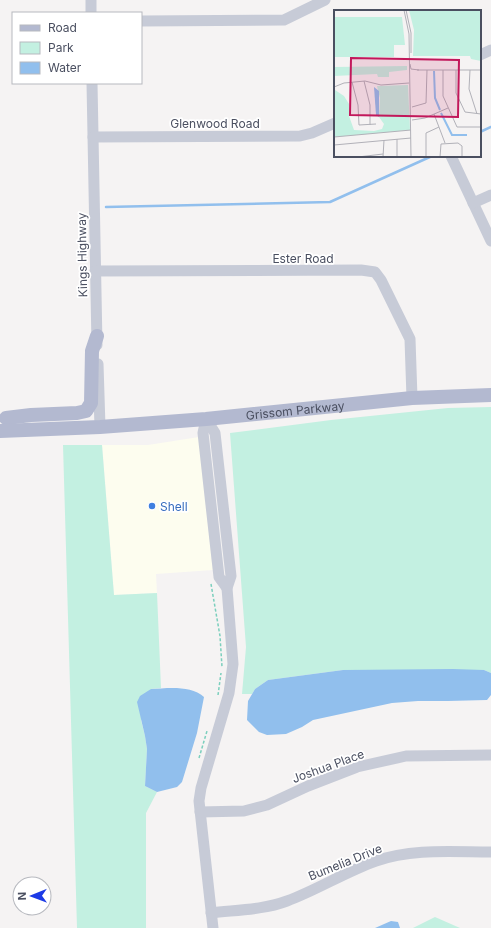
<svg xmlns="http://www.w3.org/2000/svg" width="491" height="928" font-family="Inter,sans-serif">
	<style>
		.commercial { fill: #fdfdef }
		.green { fill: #c3f0e1 }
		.water { fill: #91bfed }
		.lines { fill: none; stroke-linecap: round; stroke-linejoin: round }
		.stream { stroke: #91bfed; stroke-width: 2.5 }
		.path { stroke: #7bcfbd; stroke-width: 1.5; stroke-dasharray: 3 2; stroke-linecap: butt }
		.minor { stroke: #c7cbd7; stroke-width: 11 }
		.major { stroke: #b3b9d0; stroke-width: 14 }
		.shop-dot { fill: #3f7fe0; stroke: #fff; stroke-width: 1.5 }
		.labels { text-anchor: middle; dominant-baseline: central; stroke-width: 3.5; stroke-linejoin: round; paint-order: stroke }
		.street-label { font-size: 12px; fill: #4a4f60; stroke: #fff }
		.shop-label { font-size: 12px; fill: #366cbe; stroke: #fff; text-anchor: start }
		.inset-river { fill: none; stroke: #91bfed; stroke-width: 2 }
		.inset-road { fill: none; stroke: #b1b1b8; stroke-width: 1 }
		.view { fill: #c2185b; fill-opacity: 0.15; stroke: #c2185b; stroke-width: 2 }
		.inset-edge { fill: none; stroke: #4a4f60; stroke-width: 2 }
	</style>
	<rect width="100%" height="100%" fill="#f5f3f3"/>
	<path class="commercial" d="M 199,437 L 213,570 L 156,574 L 157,593 L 114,595 L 102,445 L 148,445 Z"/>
	<g class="green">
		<path d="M 491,407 L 491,673 L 484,670 L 343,670 L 268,680 L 255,689 L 252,694 L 242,694 L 246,647 L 230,433 L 331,420 L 448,408 Z"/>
		<path d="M 63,445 L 102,445 L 114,595 L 157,593 L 161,688 L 151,689 L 141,720 L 145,736 L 147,749 L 145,786 L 157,792 L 146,813 L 146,928 L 77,928 Z"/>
		<path d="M 435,917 L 460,928 L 413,928 Z"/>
	</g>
	<g class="water">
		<path d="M 453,669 L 484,670 L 491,673 L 491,695 L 487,700 L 448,701 L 418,701 L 392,703 L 313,720 L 302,727 L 286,734 L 267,735 L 259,732 L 247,720 L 248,701 L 255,689 L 268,680 L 343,670 Z"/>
		<path d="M 151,689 C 168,688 191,685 204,697 L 197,733 L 182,782 L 177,787 L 157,792 L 145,786 L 147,749 L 145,736 L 137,702 L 140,696 Z"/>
		<path d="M 391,921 L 398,922 L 400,928 L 375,928 Z"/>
	</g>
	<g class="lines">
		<g class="stream">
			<path d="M 480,132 L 491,127"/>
			<path d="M 106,207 L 330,202 L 432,156"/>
		</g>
		<g class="path">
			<path d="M 211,584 L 220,636 L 222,667"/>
			<path d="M 218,695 L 221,673"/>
			<path d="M 199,758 L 207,731"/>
		</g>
		<g class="minor">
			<path d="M 91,0 L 91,13"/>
			<path d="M 141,21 L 284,20 L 325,0"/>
			<path d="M 480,55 L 491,50"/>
			<path d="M 92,83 L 97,345"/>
			<path d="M 93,137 L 300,136 L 312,133 L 335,123"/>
			<path d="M 451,156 L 491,241"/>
			<path d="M 473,203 L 491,195"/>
			<path d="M 95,271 L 361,270 L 375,272 L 381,280 L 410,339 L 412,398"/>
			<path d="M 98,364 L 100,427"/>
			<path d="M 206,419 L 215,433 L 231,576 L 227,588 L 233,664 L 229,693 L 201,788 L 199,801 L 213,928"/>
			<path d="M 206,419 L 203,433 L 219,577 L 227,588"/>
			<path d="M 200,812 L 244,811 L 267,805 L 308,786 L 357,767 L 406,756 L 491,755"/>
			<path d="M 211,913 C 236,910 263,910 287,901 C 317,890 345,872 376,861 C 412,848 454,852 491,852"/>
		</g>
		<g class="major">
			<path d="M 6,418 L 31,415 L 77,413 L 86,411 L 91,403 L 92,351 L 97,336"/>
			<path id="s1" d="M 0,431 L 100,427 L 206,419 L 412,398 L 491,395"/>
		</g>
	</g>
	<circle class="shop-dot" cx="152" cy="506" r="4"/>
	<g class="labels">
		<g class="street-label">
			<text x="215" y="123">Glenwood Road</text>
			<text transform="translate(82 255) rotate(-91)">Kings Highway</text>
			<text x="303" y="258">Ester Road</text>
			<text stroke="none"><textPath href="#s1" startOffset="296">Grissom Parkway</textPath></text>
			<text transform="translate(328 766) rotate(-20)">Joshua Place</text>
			<text transform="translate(345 862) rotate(-22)">Bumelia Drive</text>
		</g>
		<g class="shop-label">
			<text x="160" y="506">Shell</text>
		</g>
	</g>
	<g transform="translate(334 10)">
		<rect width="147" height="147" fill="#f5f3f3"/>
		<path d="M 75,0 L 147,0 L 147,51 L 137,49 L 136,46 L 79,46 L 80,20 ZM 0,7 L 68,7 L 71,35 L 60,35 L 60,47 L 0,47 ZM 73,56 L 73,60 L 55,62 L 55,67 L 44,67 L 43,64 L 0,66 L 0,57 ZM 74,75 L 76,120 L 0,127 L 1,80 L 10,86 L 15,94 L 15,106 L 20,120 L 40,121 L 48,119 L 50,114 L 45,107 L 46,88 L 43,76 Z" fill="#c3f0e1"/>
		<path d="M 40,77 L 45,81 L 45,107 L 42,105 Z" fill="#91bfed"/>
		<path class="inset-river" d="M 100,61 L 101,88 L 106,100M 107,103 L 118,125 L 133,125"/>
		<path class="inset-road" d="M 70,0 L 75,24 L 77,147M 72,0 L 77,23 L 77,43M 76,54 L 77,59 L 85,60M 83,60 L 147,60M 109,60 L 109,86 L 123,117 L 147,117M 122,60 L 122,83 L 131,102 L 147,104M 136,60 L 135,79 L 143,104M 30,71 L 36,95 L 36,115M 18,72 L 24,95 L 25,115 L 42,114M 0,77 L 10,73 L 31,71 L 47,75 L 75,73M 78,97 L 92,93 L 93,60M 100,104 L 111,133M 78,110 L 91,108 L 114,98M 0,127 L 77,120M 0,135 L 77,128M 24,147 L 49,144M 49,147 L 50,130M 63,147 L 63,129M 92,147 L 92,123 L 105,117M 106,147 L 107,134 L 124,133 L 128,136 L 128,147"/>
		<path class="view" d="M 17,48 L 125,50 L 124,107 L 16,105 Z"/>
		<rect width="147" height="147" class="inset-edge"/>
	</g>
	<rect x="12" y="12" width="130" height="72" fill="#ffffff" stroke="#b7b9bf"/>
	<rect x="20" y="25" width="20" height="6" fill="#b3b9d0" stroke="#b7b9bf"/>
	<text x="48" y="32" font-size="12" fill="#4a4f60">Road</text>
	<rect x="20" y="42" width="20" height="12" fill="#c3f0e1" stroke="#b7b9bf"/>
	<text x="48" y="52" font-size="12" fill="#4a4f60">Park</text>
	<rect x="20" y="62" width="20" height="12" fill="#91bfed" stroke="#b7b9bf"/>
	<text x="48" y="72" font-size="12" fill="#4a4f60">Water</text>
	<g transform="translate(32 896) rotate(269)"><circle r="19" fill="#ffffff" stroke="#b7b9bf"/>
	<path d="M0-3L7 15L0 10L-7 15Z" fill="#1c3ae6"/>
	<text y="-6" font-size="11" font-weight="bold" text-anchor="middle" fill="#4a4f60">N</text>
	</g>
</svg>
